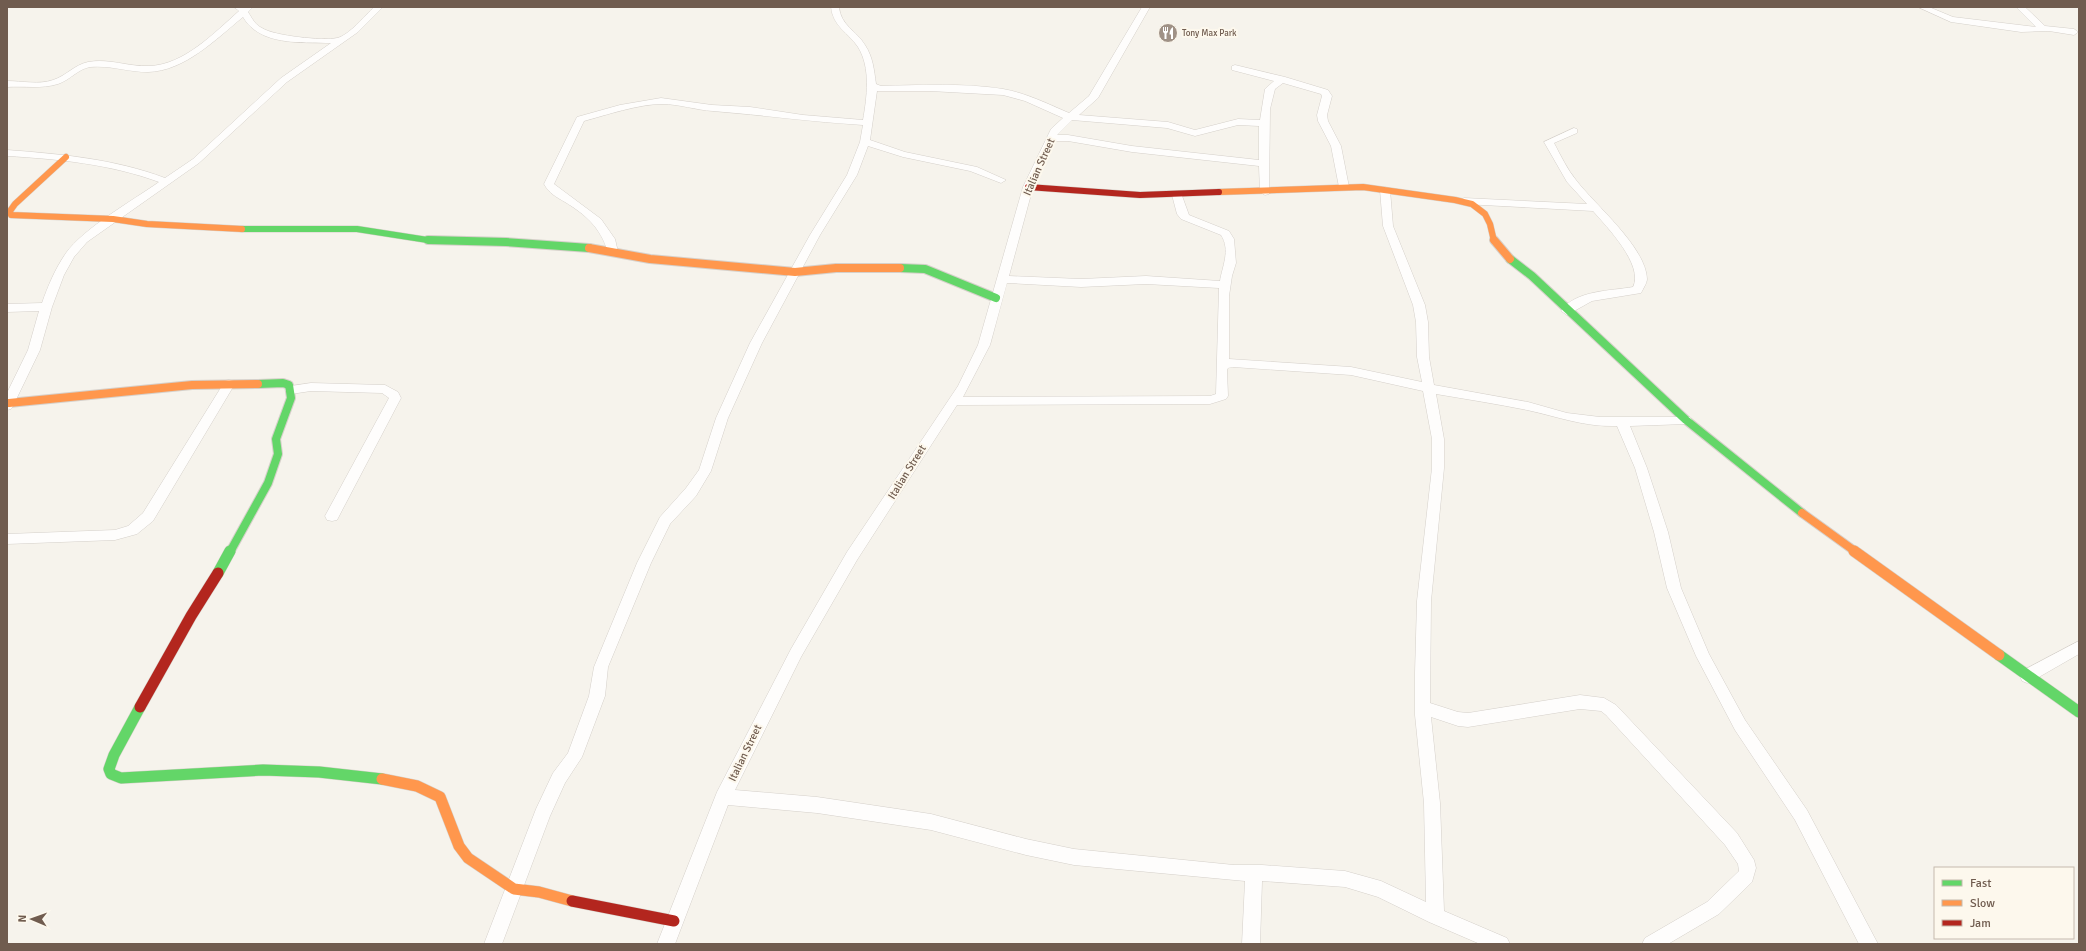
<svg xmlns="http://www.w3.org/2000/svg" width="2086" height="951" font-family="Signika,sans-serif">
	<style>
		.lines { fill: none; stroke-linecap: round; stroke-linejoin: round }
		.street-casing { stroke: #d5d0ca; stroke-width: 1 }
		.fast-far2-casing { stroke: #d6d0ca; stroke-width: 7 }
		.fast-far1-casing { stroke: #d6d0ca; stroke-width: 10 }
		.fast-casing { stroke: #d6d0ca; stroke-width: 12 }
		.slow-far2-casing { stroke: #d6d0ca; stroke-width: 7 }
		.slow-far1-casing { stroke: #d6d0ca; stroke-width: 10 }
		.slow-casing { stroke: #d6d0ca; stroke-width: 12 }
		.jam-far1-casing { stroke: #d6d0ca; stroke-width: 7 }
		.jam-casing { stroke: #d6d0ca; stroke-width: 12 }
		.street { fill: #fefdfc; fill-rule: evenodd }
		.fast-far2 { stroke: #63d668; stroke-width: 6 }
		.fast-far1 { stroke: #63d668; stroke-width: 8 }
		.fast { stroke: #63d668; stroke-width: 11 }
		.slow-far2 { stroke: #ff974d; stroke-width: 6 }
		.slow-far1 { stroke: #ff974d; stroke-width: 8 }
		.slow { stroke: #ff974d; stroke-width: 11 }
		.jam-far1 { stroke: #b3261e; stroke-width: 6 }
		.jam { stroke: #b3261e; stroke-width: 11 }
		.labels { text-anchor: middle; dominant-baseline: central; stroke-width: 4; stroke-linejoin: round; paint-order: stroke }
		.far-poi-label { font-size: 9px; fill: #705c4f; stroke: #fdf8ed; text-anchor: start }
		.street-label { font-size: 11px; fill: #705c4f; stroke: #fdf8ed }
	</style>
	<rect width="100%" height="100%" fill="#f6f3ec"/>
	<g class="lines">
		<g class="street-casing">
			<g id="street">
				<path d="M 234,7 L 253,7 L 248,12 C 252,18 255,25 262,28 C 274,36 323,41 337,38 C 348,36 366,15 374,7 L 383,7 L 358,32 L 287,82 L 199,163 L 87,242 L 74,257 L 64,275 L 52,307 L 40,350 L 13,406 L 11,409 L 7,410 L 7,393 L 28,350 L 39,311 L 7,312 L 7,304 L 42,303 C 48,286 55,269 66,253 C 84,228 132,201 159,182 C 110,164 58,159 7,156 L 7,150 C 60,154 115,159 165,178 L 193,159 L 281,78 L 331,43 C 300,42 260,46 243,17 C 216,39 185,71 148,72 C 128,72 110,65 90,67 C 78,69 70,80 58,84 C 42,89 24,86 7,87 L 7,81 C 22,81 39,85 53,80 C 66,76 74,65 88,62 C 109,58 128,67 149,66 C 184,65 214,33 239,11 Z"/>
				<path d="M 831,7 L 839,7 C 841,26 856,30 865,45 C 873,57 874,70 876,84 L 881,86 C 920,85 965,83 1003,89 C 1026,93 1048,104 1069,113 L 1089,96 L 1142,7 L 1150,7 L 1098,98 L 1079,115 L 1168,122 L 1195,130 L 1238,119 L 1260,120 L 1265,89 L 1274,81 L 1232,70 L 1232,66 L 1235,65 L 1285,77 L 1328,90 L 1332,96 L 1327,115 L 1328,121 L 1341,146 L 1349,187 L 1348,189 L 1344,190 L 1339,187 L 1331,146 L 1318,121 L 1317,115 L 1322,96 L 1321,94 L 1283,83 L 1275,89 L 1270,109 L 1269,194 L 1265,195 L 1260,192 L 1259,166 L 1132,152 L 1068,141 L 1054,141 L 1033,187 L 1009,276 L 1081,279 L 1146,276 L 1220,281 C 1222,267 1231,250 1221,235 L 1181,219 L 1177,214 L 1172,195 L 1177,192 L 1181,193 L 1189,215 L 1229,231 L 1234,239 L 1236,263 L 1232,276 L 1229,296 L 1229,359 L 1351,367 L 1422,382 L 1417,357 L 1416,322 L 1413,305 L 1383,226 L 1380,190 L 1385,187 L 1390,190 L 1393,226 L 1425,305 L 1428,322 L 1429,357 L 1434,385 L 1528,402 L 1567,413 L 1600,417 L 1690,417 L 1692,420 L 1690,423 L 1686,424 L 1630,426 L 1647,468 L 1668,532 L 1681,588 L 1709,654 L 1745,720 L 1807,810 L 1878,944 L 1859,944 L 1795,820 L 1735,730 L 1696,656 L 1667,588 L 1654,532 L 1635,468 L 1617,426 C 1584,427 1559,417 1527,410 C 1497,404 1466,399 1436,394 L 1444,439 L 1444,468 L 1431,601 L 1430,703 L 1458,712 L 1468,713 L 1580,695 L 1604,698 L 1616,705 L 1737,833 L 1754,860 L 1756,868 L 1752,882 L 1719,914 L 1668,944 L 1642,944 L 1645,938 L 1707,902 L 1739,871 L 1738,864 L 1725,845 L 1606,715 L 1601,711 L 1580,709 L 1468,727 L 1458,726 L 1431,717 L 1440,803 L 1444,911 L 1507,938 L 1510,944 L 1480,944 L 1429,922 L 1378,897 L 1345,887 L 1262,881 L 1260,944 L 1242,944 L 1245,881 L 1074,865 L 1026,855 L 931,830 L 817,813 L 728,805 L 675,944 L 657,944 L 717,792 L 791,649 L 847,552 L 958,386 L 978,345 L 1023,187 L 1051,129 L 1063,118 L 1025,101 L 1003,95 L 930,91 L 877,91 L 870,140 L 905,152 L 977,167 L 1006,180 L 1001,183 L 970,171 L 903,157 L 868,146 L 857,175 L 820,235 L 762,343 L 728,418 L 711,471 L 696,496 L 670,524 L 651,563 L 608,667 L 605,696 L 582,757 L 565,783 L 550,816 L 502,944 L 484,944 L 536,809 L 553,773 L 568,753 L 589,696 L 594,667 L 637,563 L 660,517 L 686,488 L 699,470 L 716,418 L 750,343 L 810,235 L 847,175 L 860,142 L 863,125 C 813,122 763,115 713,111 C 696,110 679,104 662,104 C 639,104 606,115 584,121 L 554,184 L 601,219 L 615,239 L 618,252 L 613,255 L 608,252 C 600,227 586,215 565,202 C 556,197 549,193 544,184 L 577,117 L 620,105 L 661,98 L 712,105 L 750,107 L 803,115 L 863,120 C 867,97 871,68 858,47 C 848,32 833,27 831,7 ZM 1072,120 L 1167,128 L 1195,136 L 1238,125 L 1259,126 L 1259,160 L 1132,146 L 1068,135 L 1057,135 ZM 1007,283 L 1081,287 L 1146,284 L 1219,288 L 1216,394 L 1210,396 L 963,397 L 990,345 ZM 1233,367 L 1351,375 L 1423,391 L 1432,439 L 1432,468 L 1417,601 L 1415,673 L 1415,715 L 1424,803 L 1426,902 L 1381,881 L 1345,871 L 1262,865 L 1234,865 L 1074,849 L 1026,839 L 931,814 L 817,797 L 735,790 L 801,657 L 857,560 L 957,405 L 1210,404 L 1226,399 L 1228,396 L 1227,370 L 1228,368 Z"/>
				<path d="M 1918,7 L 1929,7 L 1953,17 L 2036,27 L 2016,7 L 2025,7 L 2045,26 L 2074,29 L 2078,32 L 2074,35 L 2049,31 L 2021,32 L 1951,22 Z"/>
				<path d="M 1574,128 L 1577,129 L 1577,133 L 1554,143 C 1561,156 1567,169 1576,180 C 1595,205 1646,247 1647,279 C 1647,283 1643,289 1641,293 L 1592,301 L 1567,315 L 1561,311 C 1575,290 1611,291 1633,287 C 1644,265 1607,227 1593,211 L 1464,204 L 1459,201 L 1464,198 L 1587,204 L 1567,182 L 1544,142 Z"/>
				<path d="M 229,380 L 233,381 L 235,384 L 233,387 L 153,521 L 137,534 L 115,540 L 7,544 L 7,534 L 115,530 L 128,526 L 143,513 L 225,381 Z"/>
				<path d="M 311,383 L 385,385 L 398,392 L 401,398 L 337,520 L 332,521 L 327,520 L 325,516 L 389,398 L 382,393 L 311,391 L 291,394 L 285,390 L 291,386 Z"/>
				<path d="M 2079,641 L 2079,654 L 2032,681 L 2027,683 L 2022,681 L 2020,676 L 2022,671 Z"/>
			</g>
		</g>
		<g class="fast-far2-casing">
			<path id="fast-far2" d="M 242,229 L 357,229 L 434,241"/>
		</g>
		<g class="fast-far1-casing">
			<g id="fast-far1">
				<path d="M 428,240 L 506,242 L 589,248"/>
				<path d="M 1510,259 L 1532,276 L 1686,420 L 1802,513"/>
				<path d="M 900,268 L 925,269 L 996,298"/>
				<path d="M 230,552 L 268,483 L 278,454 L 276,439 L 291,398 L 289,385 L 283,383 L 258,384"/>
			</g>
		</g>
		<g class="fast-casing">
			<g id="fast">
				<path d="M 218,573 L 230,551"/>
				<path d="M 1999,655 L 2079,712"/>
				<path d="M 140,707 L 114,755 L 109,769 L 111,774 L 121,778 L 263,770 L 319,772 L 382,779"/>
			</g>
		</g>
		<g class="slow-far2-casing">
			<g id="slow-far2">
				<path d="M 66,157 L 15,204 L 10,211 L 11,215 L 113,219 L 147,224 L 242,229"/>
				<path d="M 1219,192 L 1363,187 L 1455,200 L 1472,204 L 1485,214 L 1490,224 L 1494,241"/>
			</g>
		</g>
		<g class="slow-far1-casing">
			<g id="slow-far1">
				<path d="M 1494,240 L 1510,259"/>
				<path d="M 589,248 L 650,259 L 795,272 L 836,268 L 900,268"/>
				<path d="M 9,403 L 192,385 L 258,384"/>
				<path d="M 1802,513 L 1856,552"/>
			</g>
		</g>
		<g class="slow-casing">
			<g id="slow">
				<path d="M 1854,551 L 1999,655"/>
				<path d="M 382,779 L 417,786 L 440,797 L 459,846 L 468,858 L 514,889 L 539,892 L 572,901"/>
			</g>
		</g>
		<g class="jam-far1-casing">
			<path id="jam-far1" d="M 1028,187 L 1140,195 L 1219,192"/>
		</g>
		<g class="jam-casing">
			<g id="jam">
				<path d="M 140,707 L 191,616 L 218,573"/>
				<path d="M 572,901 L 674,921"/>
			</g>
		</g>
		<use href="#street" class="street"/>
		<use href="#fast-far2" class="fast-far2"/>
		<use href="#fast-far1" class="fast-far1"/>
		<use href="#fast" class="fast"/>
		<use href="#slow-far2" class="slow-far2"/>
		<use href="#slow-far1" class="slow-far1"/>
		<use href="#slow" class="slow"/>
		<use href="#jam-far1" class="jam-far1"/>
		<use href="#jam" class="jam"/>
	</g>
	<defs>
		<g id="restaurant-disc" transform="scale(1)"><circle r="9.5" fill="#9f9186" stroke="#fdf8ed"/><path d="M-5-6h1v4h1v-4h1v4h1v-4h1v5L-1.5 .5V6h-2V.5L-5-1ZM5-6V6H3V1.5H1.5Q1.5-4 5-6Z" fill="#fff"/></g>
	</defs>
	<g fill-rule="evenodd">
		<use href="#restaurant-disc" x="1168" y="33"/>
	</g>
	<g class="labels">
		<g class="far-poi-label">
			<text x="1182" y="33">Tony Max Park</text>
		</g>
		<g class="street-label">
			<text transform="translate(1039 167) rotate(-66)">Italian Street</text>
			<text transform="translate(907 472) rotate(-58)">Italian Street</text>
			<text transform="translate(745 753) rotate(-64)">Italian Street</text>
		</g>
	</g>
	<rect width="2086" height="951" fill="none" stroke="#705c4f" stroke-width="16"/>
	<rect x="1934" y="867" width="140" height="72" fill="#fdf8ed" stroke="#c5baae"/>
	<rect x="1942" y="880" width="20" height="6" fill="#63d668" stroke="#c5baae"/>
	<text x="1970" y="887" font-size="12" fill="#705c4f">Fast</text>
	<rect x="1942" y="900" width="20" height="6" fill="#ff974d" stroke="#c5baae"/>
	<text x="1970" y="907" font-size="12" fill="#705c4f">Slow</text>
	<rect x="1942" y="920" width="20" height="6" fill="#b3261e" stroke="#c5baae"/>
	<text x="1970" y="927" font-size="12" fill="#705c4f">Jam</text>
	<g transform="translate(32 919) rotate(272)" stroke="#fdf8ed" stroke-width="3" paint-order="stroke">
	<path d="M0-3L7 15L0 10L-7 15Z" fill="#705c4f"/>
	<text y="-6" font-size="11" font-weight="bold" text-anchor="middle" fill="#705c4f">N</text>
	</g>
</svg>
